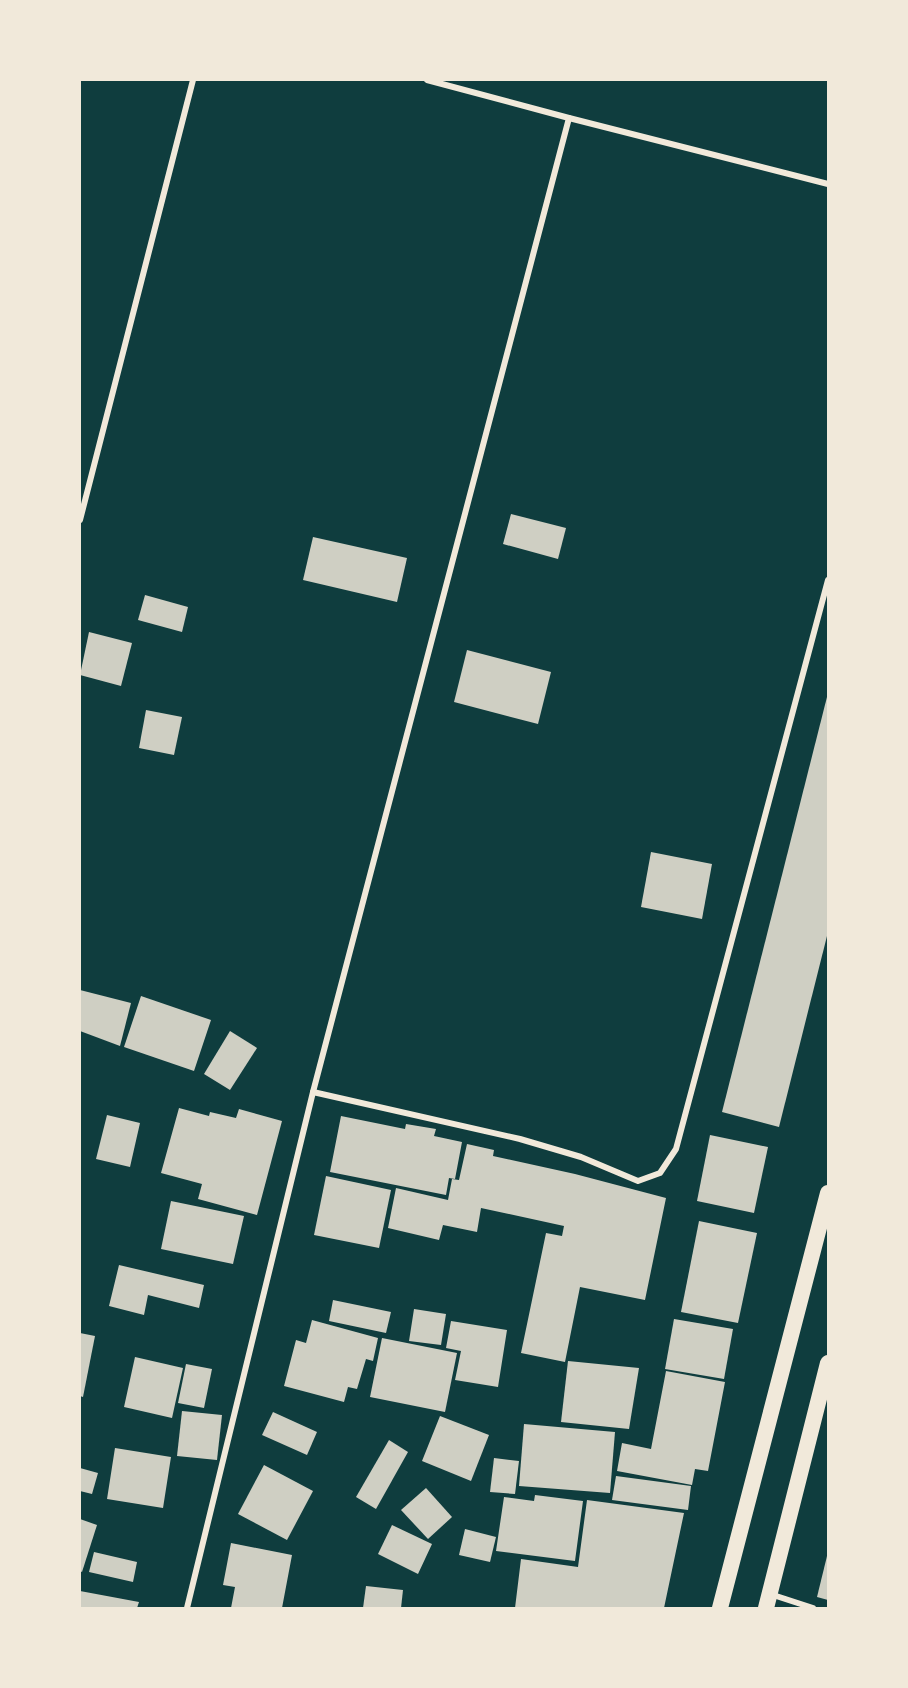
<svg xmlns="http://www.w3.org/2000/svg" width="908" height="1688" font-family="Spectral,serif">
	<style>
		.building { fill: #cfcfc3 }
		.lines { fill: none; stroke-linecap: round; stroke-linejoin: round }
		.minor { stroke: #f1e9da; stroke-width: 6 }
		.trunk { stroke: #f1e9da; stroke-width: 16 }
	</style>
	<rect width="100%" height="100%" fill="#0f3d3e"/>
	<g class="building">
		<path d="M 511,514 L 566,528 L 558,559 L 503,544 Z"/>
		<path d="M 313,537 L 407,558 L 397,602 L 303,580 Z"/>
		<path d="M 145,595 L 188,607 L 182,632 L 138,620 Z"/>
		<path d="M 89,632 L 132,643 L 121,686 L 80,675 Z"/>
		<path d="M 467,650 L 551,672 L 538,724 L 454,702 Z"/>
		<path d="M 828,693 L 828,932 L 779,1127 L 722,1112 Z"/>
		<path d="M 146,710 L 182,717 L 174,755 L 139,748 Z"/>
		<path d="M 651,852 L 712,864 L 702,919 L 641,907 Z"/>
		<path d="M 80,990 L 131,1003 L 120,1046 L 80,1031 Z"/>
		<path d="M 141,996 L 211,1020 L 194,1071 L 124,1047 Z"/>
		<path d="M 230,1031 L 257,1048 L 230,1090 L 204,1074 Z"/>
		<path d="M 179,1108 L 209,1116 L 210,1112 L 236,1118 L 239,1109 L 282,1121 L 257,1215 L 198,1199 L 202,1184 L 161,1173 Z"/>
		<path d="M 107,1115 L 140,1123 L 130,1167 L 96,1159 Z"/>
		<path d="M 341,1116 L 405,1129 L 406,1124 L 436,1129 L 434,1136 L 462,1142 L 455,1179 L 449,1178 L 446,1195 L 330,1172 Z"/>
		<path d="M 710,1135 L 768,1147 L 754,1213 L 697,1201 Z"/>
		<path d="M 467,1144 L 494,1150 L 493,1156 L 575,1174 L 666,1198 L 645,1300 L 580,1287 L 565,1362 L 521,1353 L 546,1233 L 562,1236 L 564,1226 L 481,1208 L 477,1232 L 443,1225 L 439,1240 L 388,1228 L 396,1188 L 448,1200 L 452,1179 L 459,1180 Z"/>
		<path d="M 326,1176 L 391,1190 L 379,1248 L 314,1235 Z"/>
		<path d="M 171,1201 L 244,1216 L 233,1264 L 161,1249 Z"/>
		<path d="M 699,1221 L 757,1233 L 738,1323 L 681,1312 Z"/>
		<path d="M 119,1265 L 204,1285 L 199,1308 L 148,1295 L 144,1315 L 109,1306 Z"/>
		<path d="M 333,1300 L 391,1312 L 386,1333 L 329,1321 Z"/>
		<path d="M 414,1309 L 446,1314 L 441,1345 L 409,1341 Z"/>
		<path d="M 674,1319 L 733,1329 L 724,1379 L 665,1369 Z"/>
		<path d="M 312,1320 L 378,1338 L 373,1361 L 366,1359 L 357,1389 L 348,1387 L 344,1402 L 284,1386 L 296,1340 L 306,1343 Z"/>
		<path d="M 451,1321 L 507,1330 L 498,1387 L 455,1380 L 461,1351 L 446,1348 Z"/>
		<path d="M 80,1333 L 95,1336 L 83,1397 L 80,1396 Z"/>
		<path d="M 382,1338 L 457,1353 L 445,1412 L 370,1397 Z"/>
		<path d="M 135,1357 L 183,1368 L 172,1418 L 124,1407 Z"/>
		<path d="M 568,1361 L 639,1368 L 629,1429 L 561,1422 Z"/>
		<path d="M 186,1364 L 212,1369 L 204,1408 L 178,1403 Z"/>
		<path d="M 666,1371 L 725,1382 L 708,1471 L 695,1469 L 692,1485 L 617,1471 L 622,1443 L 651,1449 Z"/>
		<path d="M 182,1411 L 222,1415 L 217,1460 L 177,1456 Z"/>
		<path d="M 273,1412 L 317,1432 L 307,1455 L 262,1435 Z"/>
		<path d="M 440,1416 L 489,1435 L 471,1481 L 422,1461 Z"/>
		<path d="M 524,1424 L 615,1432 L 610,1493 L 519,1486 Z"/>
		<path d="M 389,1440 L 408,1452 L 376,1509 L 356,1497 Z"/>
		<path d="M 115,1448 L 171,1457 L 163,1508 L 107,1499 Z"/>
		<path d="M 494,1458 L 519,1461 L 515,1494 L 490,1492 Z"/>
		<path d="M 264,1465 L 313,1491 L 287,1540 L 238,1514 Z"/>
		<path d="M 80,1468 L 98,1473 L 92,1494 L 80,1491 Z"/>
		<path d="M 616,1476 L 691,1486 L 688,1510 L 612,1500 Z"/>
		<path d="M 426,1488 L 452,1517 L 428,1539 L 401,1510 Z"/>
		<path d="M 535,1495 L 583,1501 L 575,1561 L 496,1551 L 504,1497 L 534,1501 Z"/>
		<path d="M 587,1500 L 684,1513 L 664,1608 L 515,1608 L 521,1559 L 578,1567 Z"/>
		<path d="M 80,1519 L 97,1525 L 82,1572 L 80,1571 Z"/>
		<path d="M 392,1525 L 432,1544 L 418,1574 L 378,1554 Z"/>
		<path d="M 465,1529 L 496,1537 L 490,1562 L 459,1555 Z"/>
		<path d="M 231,1543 L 292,1555 L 282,1608 L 231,1608 L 235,1587 L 223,1585 Z"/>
		<path d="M 94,1552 L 137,1562 L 133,1582 L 89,1572 Z"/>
		<path d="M 828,1552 L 828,1600 L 817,1597 Z"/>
		<path d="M 366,1586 L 403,1590 L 401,1608 L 363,1608 Z"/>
		<path d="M 80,1591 L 139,1602 L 137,1608 L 80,1608 Z"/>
	</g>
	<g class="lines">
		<g class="minor">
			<path d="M 427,80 L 569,118 L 828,184"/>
			<path d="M 80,520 L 193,80"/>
			<path d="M 313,1092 L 520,1139 L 581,1157 L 638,1181 L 660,1173 L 676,1149 L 828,580"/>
			<path d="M 770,1594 L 813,1608"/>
			<path d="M 187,1608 L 313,1092 L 569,118"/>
		</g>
		<g class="trunk">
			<path d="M 720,1608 L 828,1193"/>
			<path d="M 766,1608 L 828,1363"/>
		</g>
	</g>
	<rect width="908" height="1688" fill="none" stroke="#f1e9da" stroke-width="162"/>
</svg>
